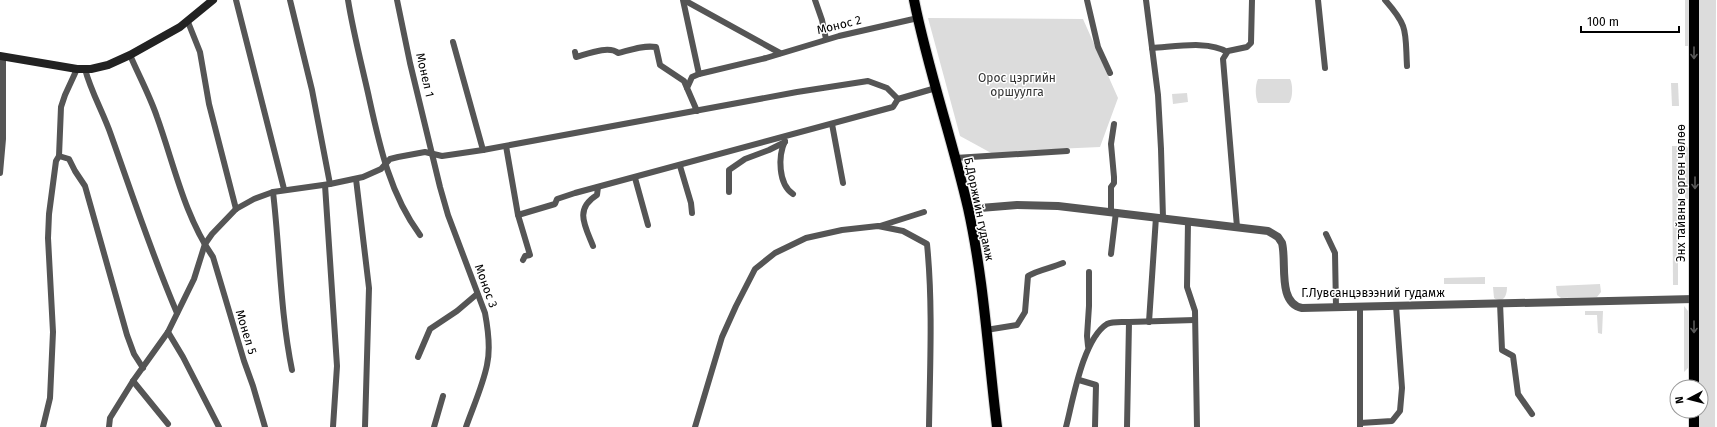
<svg xmlns="http://www.w3.org/2000/svg" width="1717" height="427" font-family="'Fira Sans',sans-serif">
	<style>
		.green { fill: #dcdcdc }
		.lines { fill: none; stroke-linecap: round; stroke-linejoin: round }
		.primary-casing { stroke: #dbdbdb; stroke-width: 12 }
		.trunk-casing { stroke: #dbdbdb; stroke-width: 12 }
		.minor { stroke: #555; stroke-width: 6 }
		.tertiary { stroke: #555; stroke-width: 8 }
		.secondary { stroke: #222; stroke-width: 8 }
		.primary { stroke: #000; stroke-width: 10 }
		.trunk { stroke: #000; stroke-width: 10 }
		.oneway { stroke: #595959 }
		.labels { text-anchor: middle; dominant-baseline: central; stroke-width: 3; stroke-linejoin: round; paint-order: stroke }
		.street-label { font-size: 12px; fill: #000; stroke: #fff }
		.park-label { font-size: 12px; fill: #333; stroke: #fff }
	</style>
	<rect width="100%" height="100%" fill="#fff"/>
	<g class="green">
		<rect x="1685" y="0" width="3" height="46"/>
		<path d="M 1700,0 L 1716,0 L 1715,427 L 1699,427 L 1699,411 L 1701,411 L 1701,387 L 1699,387 Z"/>
		<path d="M 928,18 L 1083,19 L 1118,98 L 1100,147 L 1055,149 L 993,154 L 960,136 Z"/>
		<path d="M 1258,79 L 1290,79 C 1293,84 1293,98 1289,103 L 1258,103 C 1255,97 1255,85 1258,79 Z"/>
		<path d="M 1671,83 L 1678,83 L 1679,106 L 1672,106 Z"/>
		<path d="M 1187,93 L 1188,102 L 1173,104 L 1172,94 Z"/>
		<path d="M 1685,145 L 1688,148 L 1688,199 L 1685,199 Z"/>
		<path d="M 1672,146 L 1678,146 L 1678,285 L 1673,285 Z"/>
		<path d="M 1485,277 L 1485,284 L 1444,284 L 1444,278 Z"/>
		<path d="M 1600,284 L 1601,292 L 1597,297 L 1561,298 L 1557,295 L 1556,286 Z"/>
		<path d="M 1493,287 L 1507,287 C 1507,295 1504,304 1494,298 Z"/>
		<path d="M 1684,306 L 1688,311 L 1688,368 L 1684,372 Z"/>
		<path d="M 1585,311 L 1603,311 L 1602,334 L 1598,333 L 1597,315 L 1585,315 Z"/>
	</g>
	<g class="lines">
		<g class="primary-casing">
			<path id="primary" d="M 914,0 C 928,70 952,138 968,208 C 984,280 988,354 997,427"/>
		</g>
		<g class="trunk-casing">
			<g id="trunk">
				<path d="M 1694,387 L 1694,0"/>
				<path d="M 1694,411 L 1694,427"/>
			</g>
		</g>
		<g class="minor">
			<path d="M 236,0 L 284,189"/>
			<path d="M 290,0 L 312,90 L 330,184"/>
			<path d="M 348,0 C 353,31 361,62 368,93 C 379,143 389,193 420,235"/>
			<path d="M 397,0 L 410,63 L 440,187 L 448,215 L 485,313 C 488,329 491,348 487,365 C 483,385 473,407 466,427"/>
			<path d="M 683,0 L 699,74 L 766,58 L 839,36 L 918,18"/>
			<path d="M 684,0 L 780,53"/>
			<path d="M 815,0 L 822,20 L 826,39"/>
			<path d="M 1087,0 L 1098,47 L 1110,73"/>
			<path d="M 1146,0 L 1158,95 L 1161,149 L 1163,218"/>
			<path d="M 1318,0 L 1325,68"/>
			<path d="M 1385,0 C 1409,27 1405,31 1407,66"/>
			<path d="M 188,22 L 200,52 L 209,104 L 236,209"/>
			<path d="M 453,42 L 483,150"/>
			<path d="M 1152,48 C 1173,47 1209,40 1227,52"/>
			<path d="M 575,52 L 576,57 C 587,54 609,45 618,53 C 630,50 643,45 656,47 L 660,65 L 684,81 L 687,88"/>
			<path d="M 130,55 C 139,76 150,96 157,117 C 174,164 184,215 213,257 L 244,361 L 253,386 L 265,427"/>
			<path d="M 85,69 C 91,92 103,112 111,135 C 132,194 152,255 177,313"/>
			<path d="M 697,111 L 687,88 L 692,77 L 699,74"/>
			<path d="M 832,124 L 843,183"/>
			<path d="M 785,141 C 778,156 778,184 793,194"/>
			<path d="M 506,146 L 518,215 L 530,255 L 525,256 L 523,260"/>
			<path d="M 59,156 L 69,159 L 75,171 L 85,186 L 127,335 L 134,354 L 143,368"/>
			<path d="M 955,158 L 1067,151"/>
			<path d="M 680,166 L 691,203 L 692,213"/>
			<path d="M 0,173 L 3,139 L 3,56"/>
			<path d="M 635,178 L 648,225"/>
			<path d="M 356,179 L 369,288 L 365,427"/>
			<path d="M 325,185 L 337,366 L 333,427"/>
			<path d="M 273,192 C 280,251 280,311 292,370"/>
			<path d="M 729,192 L 729,170 L 745,159 L 769,150 L 785,142"/>
			<path d="M 1111,211 L 1111,187 L 1114,183 L 1114,177 L 1111,144 L 1114,124"/>
			<path d="M 518,215 L 555,204 L 557,199 L 575,193 L 893,107 L 898,99"/>
			<path d="M 1188,222 L 1187,287 L 1195,311 L 1197,427"/>
			<path d="M 880,226 L 924,212"/>
			<path d="M 1237,227 L 1223,59 L 1228,51 L 1247,47 L 1251,43 L 1252,0"/>
			<path d="M 1326,234 L 1335,253 L 1336,307"/>
			<path d="M 593,246 C 585,226 574,209 597,195 L 598,187"/>
			<path d="M 1111,254 L 1116,212"/>
			<path d="M 1500,303 L 1502,350 L 1513,356 L 1518,394 L 1532,414"/>
			<path d="M 1149,322 L 1156,217"/>
			<path d="M 986,330 L 1017,325 L 1025,312 L 1028,276 C 1038,270 1051,268 1063,263"/>
			<path d="M 168,332 L 183,357 L 219,427"/>
			<path d="M 1088,346 L 1087,336 L 1089,306 L 1089,272"/>
			<path d="M 418,357 L 430,329 L 457,311 L 477,294"/>
			<path d="M 1079,380 L 1096,385 L 1095,427"/>
			<path d="M 133,381 L 168,424"/>
			<path d="M 1360,423 L 1392,421 L 1400,411 L 1402,388 L 1396,306"/>
			<path d="M 43,427 L 50,398 L 53,332 L 48,238 L 49,214 L 56,161 L 59,156 L 61,107 L 65,95 L 77,69"/>
			<path d="M 109,427 L 110,418 L 133,381 L 168,332 L 194,279 L 205,244 L 212,234 L 236,209 L 254,199 L 273,192 L 330,184 L 363,177 L 381,169 L 390,159 L 398,157 L 425,152 L 442,156 L 483,150 L 797,92 L 868,81 L 887,88 L 898,99 L 936,88"/>
			<path d="M 434,427 L 443,396"/>
			<path d="M 695,427 L 722,337 L 736,306 L 755,269 L 775,253 L 806,238 L 842,230 L 878,226 L 903,231 L 927,244 C 933,304 930,366 929,427"/>
			<path d="M 1066,427 C 1073,400 1083,339 1107,324 C 1113,321 1122,322 1129,322"/>
			<path d="M 1127,427 L 1129,322 L 1195,320"/>
			<path d="M 1360,427 L 1360,307"/>
		</g>
		<path class="tertiary" d="M 968,209 L 1017,205 L 1058,206 L 1268,231 L 1278,237 L 1282,243 C 1287,262 1277,303 1302,308 L 1694,299"/>
		<path class="secondary" d="M 0,56 L 77,69 L 91,69 L 108,65 L 130,55 L 180,27 L 213,0"/>
		<use href="#primary" class="primary"/>
		<use href="#trunk" class="trunk"/>
	</g>
	<defs><path id="oneway-shaft" d="M-6 0H5M1.5-3L5.5 0L1.5 3" fill="none" stroke-width="1.6" stroke-linecap="round" stroke-linejoin="round"/></defs>
	<g class="oneway">
		<use href="#oneway-shaft" transform="translate(1694 53) rotate(90)"/>
		<use href="#oneway-shaft" transform="translate(1695 183) rotate(90)"/>
		<use href="#oneway-shaft" transform="translate(1694 327) rotate(90)"/>
	</g>
	<g class="labels">
		<g class="street-label">
			<text transform="translate(839 25) rotate(-14)">Монос 2</text>
			<text transform="translate(425 75) rotate(77)">Монел 1</text>
			<text transform="translate(1681 193) rotate(-90)">Энх тайвны өргөн чөлөө</text>
			<text transform="translate(979 209) rotate(78)">Б.Доржийн гудамж</text>
			<text transform="translate(486 286) rotate(70)">Монос 3</text>
			<text x="1373" y="293">Г.Лувсанцэвээний гудамж</text>
			<text transform="translate(246 332) rotate(73)">Монел 5</text>
		</g>
		<g class="park-label">
			<text x="1017" y="78">Орос цэргийн<tspan x="1017" dy="14">оршуулга</tspan></text>
		</g>
	</g>
	<g transform="translate(1689 399) rotate(263)"><circle r="19" fill="#ffffff" stroke="#999999"/>
	<path d="M0-3L7 15L0 10L-7 15Z" fill="#000000"/>
	<text y="-6" font-size="11" font-weight="bold" text-anchor="middle" fill="#000000">N</text>
	</g>
	<path d="M1581 26v6h98v-6" fill="none" stroke="#000000" stroke-width="2"/>
	<text x="1587" y="26" font-size="12" fill="#000000" stroke="#ffffff" stroke-width="3" paint-order="stroke">100 m</text>
</svg>
